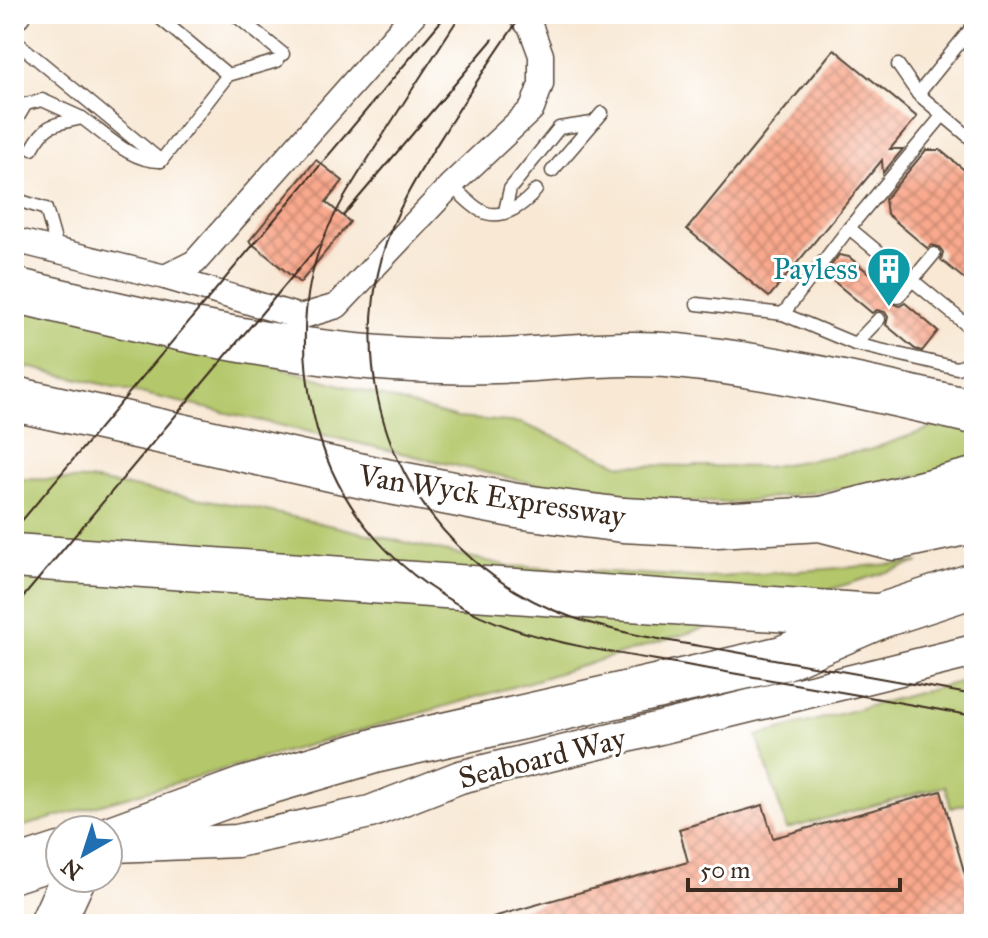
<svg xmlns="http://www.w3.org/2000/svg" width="988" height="938" font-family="'IM FELL Great Primer',serif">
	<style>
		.grass { fill: #b4c76b; stroke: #787844; stroke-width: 2 }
		.building { fill: url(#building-cross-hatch) }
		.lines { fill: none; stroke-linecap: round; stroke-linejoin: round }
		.service-casing { stroke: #574639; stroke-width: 15 }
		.minor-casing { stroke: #574639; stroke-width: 27 }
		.tertiary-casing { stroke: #574639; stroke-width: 35 }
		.motorway-casing { stroke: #574639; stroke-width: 47 }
		.service { stroke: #fff; stroke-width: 12 }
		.minor { stroke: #fff; stroke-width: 24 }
		.tertiary { stroke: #fff; stroke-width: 32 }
		.motorway { stroke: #fff; stroke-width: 44 }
		.tram { stroke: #3b2a1e; stroke-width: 2 }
		.labels { text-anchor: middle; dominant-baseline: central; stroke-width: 6; stroke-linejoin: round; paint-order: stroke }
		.culture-label { font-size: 30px; fill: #0d838f; stroke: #fff; text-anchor: end }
		.street-label { font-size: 30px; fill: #3b2a1e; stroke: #fff }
	</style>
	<defs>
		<pattern id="building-cross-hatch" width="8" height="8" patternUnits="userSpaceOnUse" patternTransform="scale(2)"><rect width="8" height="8" fill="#f9a98d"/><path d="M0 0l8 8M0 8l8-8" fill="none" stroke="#cb8a73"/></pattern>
	</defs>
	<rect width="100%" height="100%" fill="#fff"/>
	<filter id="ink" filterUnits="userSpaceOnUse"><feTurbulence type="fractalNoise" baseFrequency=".0125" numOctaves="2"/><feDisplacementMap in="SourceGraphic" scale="16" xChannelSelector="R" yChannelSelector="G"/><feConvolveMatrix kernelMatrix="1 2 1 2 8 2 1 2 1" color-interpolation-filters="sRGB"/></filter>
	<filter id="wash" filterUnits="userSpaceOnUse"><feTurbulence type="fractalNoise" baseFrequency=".006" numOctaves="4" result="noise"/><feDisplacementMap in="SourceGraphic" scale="32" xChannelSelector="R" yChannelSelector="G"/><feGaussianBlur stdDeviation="1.8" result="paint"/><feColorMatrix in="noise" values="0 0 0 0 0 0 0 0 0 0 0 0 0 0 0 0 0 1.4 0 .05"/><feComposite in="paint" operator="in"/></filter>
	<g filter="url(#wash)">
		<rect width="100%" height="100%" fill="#f8e8d4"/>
		<g class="grass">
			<path d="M 14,298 L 264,363 L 457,418 L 521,423 L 621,465 L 766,467 L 869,450 L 974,413 L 974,466 L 863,486 L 731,503 L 601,499 L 14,364 Z"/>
			<path d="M 14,479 L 90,480 L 249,507 L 509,566 L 707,578 L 919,562 L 526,683 L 14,829 Z"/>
			<path d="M 974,678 L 974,802 L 951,808 L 945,786 L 787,829 L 757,736 Z"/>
		</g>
		<g id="blocks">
			<g class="building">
				<path d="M 834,49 L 917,117 L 890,149 L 903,149 L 883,173 L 882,160 L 769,297 L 687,229 Z"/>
				<path d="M 926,150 L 940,150 L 974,178 L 974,287 L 941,260 L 943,252 L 939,247 L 932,245 L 927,248 L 887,214 L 885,199 Z"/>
				<path d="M 316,160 L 343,181 L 326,202 L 350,222 L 300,283 L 249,241 Z"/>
				<path d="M 839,255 L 849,257 L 891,291 L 889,299 L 893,304 L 900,306 L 905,303 L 938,331 L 922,351 L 915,349 L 886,325 L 888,317 L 885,312 L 877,310 L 872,313 L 831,279 L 827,271 Z"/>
				<path d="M 941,791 L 974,906 L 974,924 L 494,924 L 493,917 L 688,862 L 679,829 L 763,805 L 773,838 Z"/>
			</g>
		</g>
	</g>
	<g filter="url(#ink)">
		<use href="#blocks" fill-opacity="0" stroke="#574639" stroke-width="2"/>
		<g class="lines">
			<g class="service-casing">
				<g id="service">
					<path d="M 155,14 L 228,75"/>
					<path d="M 234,14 L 283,54"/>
					<path d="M 974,25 L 918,94 L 974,141"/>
					<path d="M 14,29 L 26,14"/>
					<path d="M 14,40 L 161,161"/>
					<path d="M 898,65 L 918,94"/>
					<path d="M 14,124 L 26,104 L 42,100 L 82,118"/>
					<path d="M 32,149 C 47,122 53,125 82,118 C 106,135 131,162 161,161 L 228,75 L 277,61"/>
					<path d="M 552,171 L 602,113"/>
					<path d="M 451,185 C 461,194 474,209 486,213 C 505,219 526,203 536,190"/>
					<path d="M 14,199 L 46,209 L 58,251"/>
					<path d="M 505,211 L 510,189 L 559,128 L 592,123"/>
					<path d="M 849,228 L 974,331"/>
					<path d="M 898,297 L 934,254"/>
					<path d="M 697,304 L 783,314 L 855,344 L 957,368 L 974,362"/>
					<path d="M 783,314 L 849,228 L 943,115"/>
					<path d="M 855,344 L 879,319"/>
				</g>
			</g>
			<g class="minor-casing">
				<g id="minor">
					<path d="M 14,240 L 165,277 L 300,317 L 337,306 L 451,185 L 532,109 L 541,84 L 541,55 L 531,28 L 519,14"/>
					<path d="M 165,277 L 195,262 L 414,14"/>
				</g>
			</g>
			<g class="tertiary-casing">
				<path id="tertiary" d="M 114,846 L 237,841 L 370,812 L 460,777 L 974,651"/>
			</g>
			<g class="motorway-casing">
				<g id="motorway">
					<path d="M 14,290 C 139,320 265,351 394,359 C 428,361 463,362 496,361 C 557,359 617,350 677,356 C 777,366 876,390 974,412"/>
					<path d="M 14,399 L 385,481 L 517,506 L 576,514 L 623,520 L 717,525 L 820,519 L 894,538 L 974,521"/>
					<path d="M 825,518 L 974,480"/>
					<path d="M 14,556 L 874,616"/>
					<path d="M 108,839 L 245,789 L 378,750 L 783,658 L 880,616 L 974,585"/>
					<path d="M 14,870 L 60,855"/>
					<path d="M 52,924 L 73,878"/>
				</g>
			</g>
			<use href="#service" class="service"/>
			<use href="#minor" class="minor"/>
			<use href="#tertiary" class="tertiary"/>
			<use href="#motorway" class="motorway"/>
			<g class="tram">
				<path d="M 461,14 C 432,59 403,103 375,148 C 354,181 332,214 319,250 C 301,302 302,360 313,413 C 336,519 415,597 517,630 C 579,650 645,657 709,669 C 797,684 886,700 974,716"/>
				<path d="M 523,14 C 497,50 473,87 449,125 C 424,165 396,207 383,253 C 340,407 420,563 571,617 C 622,635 677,642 730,651 C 812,666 893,681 974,695"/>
				<path d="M 343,216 L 493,39"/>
				<path d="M 14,530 L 447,14"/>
				<path d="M 14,608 L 318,246"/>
			</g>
		</g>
	</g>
	<defs>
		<g id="building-pin" transform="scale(2.3)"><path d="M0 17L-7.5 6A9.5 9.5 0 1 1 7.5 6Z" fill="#0f9aa8" stroke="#fff"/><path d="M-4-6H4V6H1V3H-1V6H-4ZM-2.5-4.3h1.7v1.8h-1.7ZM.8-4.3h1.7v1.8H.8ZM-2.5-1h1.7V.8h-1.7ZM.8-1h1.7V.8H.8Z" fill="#fff"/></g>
	</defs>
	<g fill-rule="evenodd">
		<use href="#building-pin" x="889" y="269"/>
	</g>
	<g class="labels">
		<g class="culture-label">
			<text x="858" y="269">Payless</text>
		</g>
		<g class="street-label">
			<text transform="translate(492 496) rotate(9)">Van Wyck Expressway</text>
			<text transform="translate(542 758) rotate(-14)">Seaboard Way</text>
		</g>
	</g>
	<rect width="988" height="938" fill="none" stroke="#fff" stroke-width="48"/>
	<g transform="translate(84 854) rotate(219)"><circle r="38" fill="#ffffff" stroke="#b1aaa5" stroke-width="2"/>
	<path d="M0-6L14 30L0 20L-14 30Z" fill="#1f6fb2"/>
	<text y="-12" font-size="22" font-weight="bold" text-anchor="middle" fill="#3b2a1e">N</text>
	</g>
	<path d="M688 878v12h212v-12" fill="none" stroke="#3b2a1e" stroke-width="4"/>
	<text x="700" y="878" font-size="24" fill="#3b2a1e" stroke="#ffffff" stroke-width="6" paint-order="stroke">50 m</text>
</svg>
